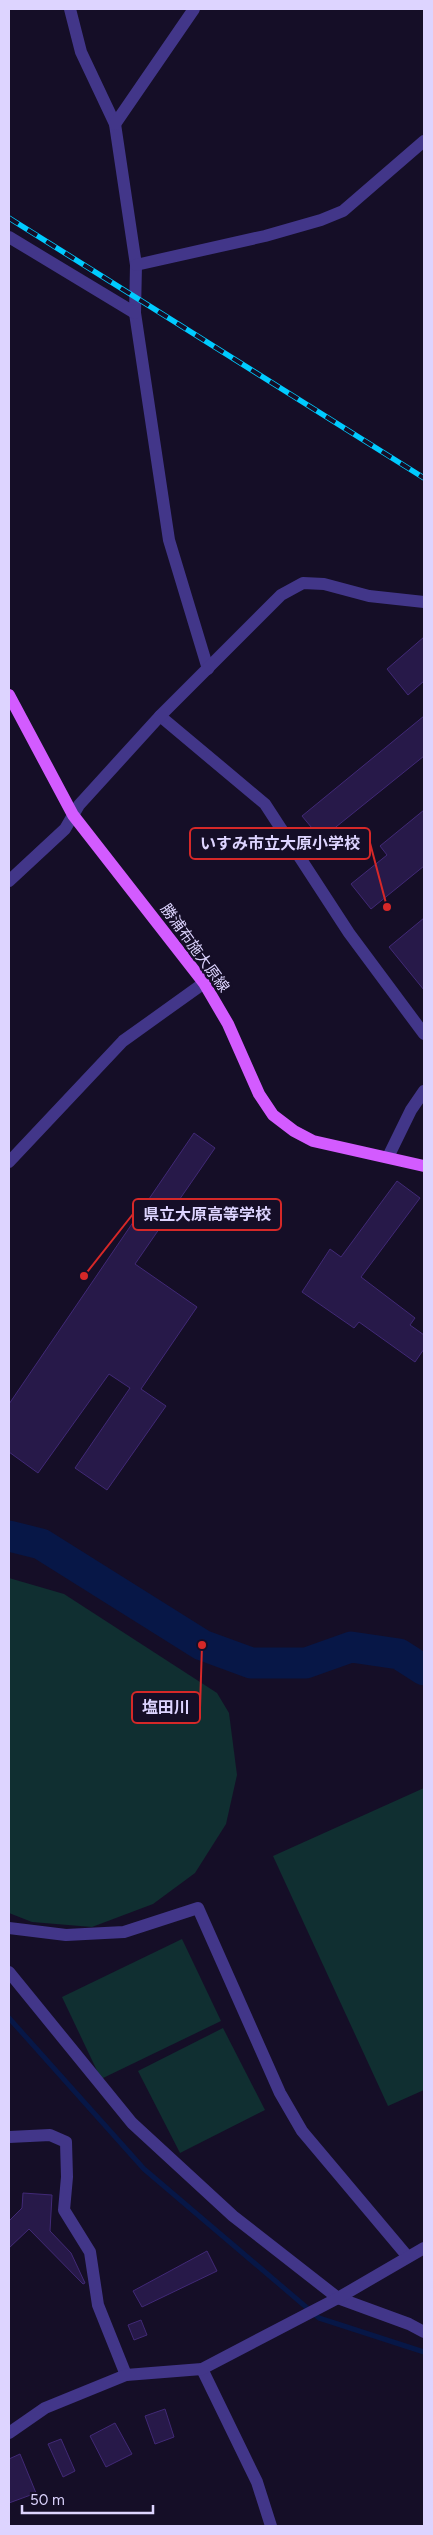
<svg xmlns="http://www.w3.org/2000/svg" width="433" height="2535" font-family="Figtree,'Noto Sans JP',sans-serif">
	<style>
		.grass { fill: #102f31 }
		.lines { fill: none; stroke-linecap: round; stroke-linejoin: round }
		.stream { stroke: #071747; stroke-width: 5 }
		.river { stroke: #071747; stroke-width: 31 }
		.building { fill: #271949; stroke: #412976 }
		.minor { stroke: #423689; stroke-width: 12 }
		.major { stroke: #d35bff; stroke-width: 12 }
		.rail-casing { stroke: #00cbff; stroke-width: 5.5 }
		.rail { stroke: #150e27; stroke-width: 4; stroke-dasharray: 11; stroke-linecap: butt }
		.labels { text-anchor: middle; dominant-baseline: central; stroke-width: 5; stroke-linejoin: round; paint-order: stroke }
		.street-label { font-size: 15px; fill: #ddd4ff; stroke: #150e27 }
		.leader { fill: none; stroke: #d62828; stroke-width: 2 }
		.callout-dot { fill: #d62828; stroke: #150e27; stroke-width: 2 }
		.callout { fill: #150e27; stroke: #d62828; stroke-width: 2 }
		.callout-label { font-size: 16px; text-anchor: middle; font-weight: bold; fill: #ddd4ff }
	</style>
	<rect width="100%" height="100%" fill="#150e27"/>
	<g class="grass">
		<path d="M 9,1578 L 64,1594 L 217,1693 L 229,1713 L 237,1775 L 226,1824 L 195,1873 L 153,1904 L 92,1927 L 32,1922 L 9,1913 Z"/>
		<path d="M 424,1788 L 424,2090 L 388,2106 L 273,1856 Z"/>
		<path d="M 182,1939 L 221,2021 L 101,2079 L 62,1997 Z"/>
		<path d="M 223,2028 L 265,2110 L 180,2153 L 138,2071 Z"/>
	</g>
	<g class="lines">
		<path class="stream" d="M 9,2018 L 144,2169 L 319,2318 L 424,2352"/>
		<path class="river" d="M 9,1536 L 41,1544 L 202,1645 L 251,1663 L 306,1663 L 351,1647 L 399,1654 L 424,1670"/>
	</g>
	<g class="building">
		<path d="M 424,637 L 424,681 L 408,695 L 387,669 Z"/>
		<path d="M 424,716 L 424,756 L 321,839 L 302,816 Z"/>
		<path d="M 424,810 L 424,866 L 371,909 L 351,884 L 387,855 L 380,846 Z"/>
		<path d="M 424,918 L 424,990 L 389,947 Z"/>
		<path d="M 194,1133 L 215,1148 L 135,1264 L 197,1307 L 141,1389 L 166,1406 L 107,1490 L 75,1468 L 130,1388 L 109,1374 L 38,1473 L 9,1452 L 9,1404 Z"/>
		<path d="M 397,1181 L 420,1198 L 361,1277 L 415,1318 L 410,1325 L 424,1335 L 424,1349 L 415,1362 L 359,1322 L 354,1328 L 302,1292 L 330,1249 L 341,1257 Z"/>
		<path d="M 23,2193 L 52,2195 L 50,2231 L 71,2253 L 85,2283 L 83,2284 L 29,2229 L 9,2248 L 9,2221 L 22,2208 Z"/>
		<path d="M 207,2251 L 217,2271 L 142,2307 L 133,2291 Z"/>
		<path d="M 141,2320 L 147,2335 L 134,2340 L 128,2325 Z"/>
		<path d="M 165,2409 L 174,2437 L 155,2444 L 145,2416 Z"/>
		<path d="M 115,2423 L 132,2454 L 106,2467 L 90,2436 Z"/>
		<path d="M 61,2439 L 75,2471 L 63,2477 L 48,2444 Z"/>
		<path d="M 20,2454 L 36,2493 L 9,2503 L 9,2459 Z"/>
	</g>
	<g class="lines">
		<g class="minor">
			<path d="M 70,9 L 81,52 L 115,124 L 136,265 L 135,313 L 169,540 L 208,669"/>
			<path d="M 115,124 L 194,9"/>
			<path d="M 9,237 L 135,313"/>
			<path d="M 136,265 L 265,236 L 321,220 L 343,211 L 424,141"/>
			<path d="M 160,716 L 265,804 L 349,933 L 424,1034"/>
			<path d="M 9,881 L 65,829 L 79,805 L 160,716 L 281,595 L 303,583 L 324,584 L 369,596 L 424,602"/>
			<path d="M 388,1157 L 411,1110 L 424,1091"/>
			<path d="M 9,1162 L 123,1041 L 204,983"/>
			<path d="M 9,1928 L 66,1935 L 124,1932 L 198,1908 L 280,2093 L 302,2131 L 408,2257"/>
			<path d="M 9,1972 L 132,2123 L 233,2216 L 338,2298 L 409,2324 L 424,2332"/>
			<path d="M 9,2137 L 50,2135 L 66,2142 L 67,2177 L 64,2210 L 90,2252 L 98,2305 L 126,2375"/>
			<path d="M 202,2369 L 257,2482 L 271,2526"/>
			<path d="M 9,2433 L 45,2408 L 126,2375 L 202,2369 L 338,2298 L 424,2248"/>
		</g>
		<path class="major" d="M 9,695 L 73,815 L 204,983 L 228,1024 L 259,1094 L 273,1115 L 294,1131 L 313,1141 L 424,1166"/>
		<g class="rail-casing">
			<path id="rail" d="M 9,218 L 424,478"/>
		</g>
		<use href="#rail" class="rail"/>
	</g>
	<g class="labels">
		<g class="street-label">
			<text transform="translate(195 948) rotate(54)">勝浦布施大原線</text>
		</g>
	</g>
	<path class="leader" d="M387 907L370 843M84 1276L133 1214M202 1645L200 1708"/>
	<g class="callout-dot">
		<circle cx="387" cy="907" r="5"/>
		<circle cx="84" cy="1276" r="5"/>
		<circle cx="202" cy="1645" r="5"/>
	</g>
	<g class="callout">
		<rect x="190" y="828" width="180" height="31" rx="5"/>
		<rect x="133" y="1199" width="148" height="31" rx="5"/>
		<rect x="132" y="1692" width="68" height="31" rx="5"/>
	</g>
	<g class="callout-label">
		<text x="280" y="849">いすみ市立大原小学校</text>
		<text x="207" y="1220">県立大原高等学校</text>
		<text x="166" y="1713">塩田川</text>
	</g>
	<rect width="433" height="2535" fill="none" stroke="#ddd4ff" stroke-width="20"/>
	<path d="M22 2505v8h131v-8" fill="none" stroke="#ddd4ff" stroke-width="2.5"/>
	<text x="30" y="2505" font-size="15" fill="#ddd4ff" stroke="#150e27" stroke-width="4" paint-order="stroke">50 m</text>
</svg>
